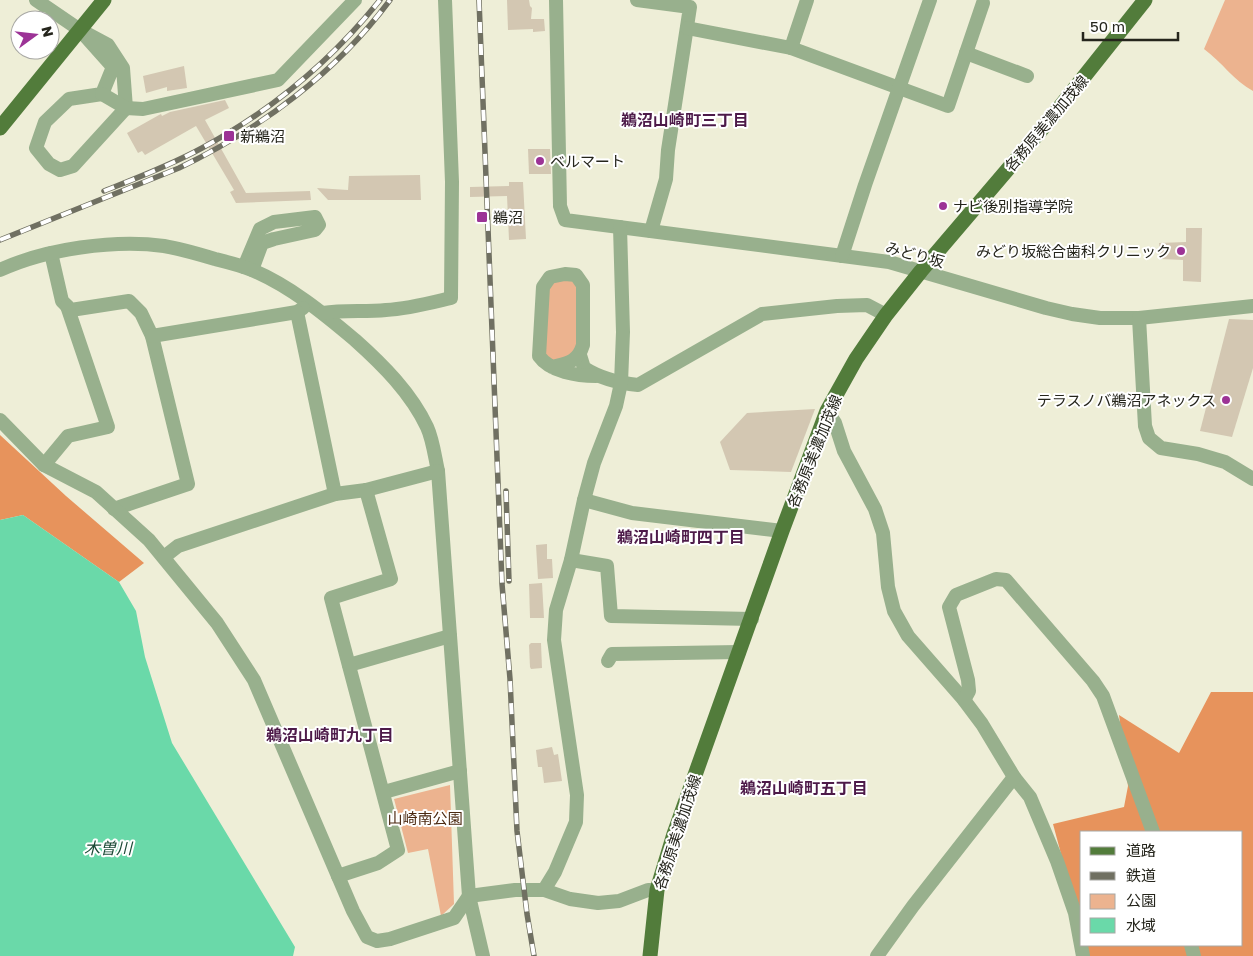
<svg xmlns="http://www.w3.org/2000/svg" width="1253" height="956" font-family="'Golos Text','Noto Sans JP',sans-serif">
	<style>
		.green { fill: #ecb38f }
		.forest { fill: #e7935c }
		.water { fill: #6ad9a9 }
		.building { fill: #d3c7b2 }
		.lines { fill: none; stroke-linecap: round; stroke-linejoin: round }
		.minor { stroke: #98b08d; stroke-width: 14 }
		.major { stroke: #527c3b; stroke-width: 15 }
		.rail-casing { stroke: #707062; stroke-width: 5.5 }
		.rail { stroke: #fff; stroke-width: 4; stroke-dasharray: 11; stroke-linecap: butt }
		.poi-dot { fill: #9c3396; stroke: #fff; stroke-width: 2 }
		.labels { text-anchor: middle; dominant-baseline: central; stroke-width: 4; stroke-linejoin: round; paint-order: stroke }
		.street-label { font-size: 15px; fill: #25251c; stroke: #fff }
		.poi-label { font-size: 15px; fill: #25251c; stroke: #fff; text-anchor: start }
		.park-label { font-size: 15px; fill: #4b2911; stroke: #fff }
		.neighbourhood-label { font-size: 16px; font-weight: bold; fill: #4d1a49; stroke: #fff }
		.water-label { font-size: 16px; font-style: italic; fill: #1a4935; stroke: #fff }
	</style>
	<rect width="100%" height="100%" fill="#eeeed7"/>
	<g class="green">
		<path d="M 1225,0 L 1253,0 L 1253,91 C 1234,81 1222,62 1204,49 Z"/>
		<path d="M 574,279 L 578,285 L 579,344 L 571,359 L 553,362 L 542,354 L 546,288 L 554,281 Z"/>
		<path d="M 450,785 L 454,904 L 441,916 L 428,849 L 408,853 L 394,799 Z"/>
	</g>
	<g class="forest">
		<path d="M 0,435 L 66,496 L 144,563 L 119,582 L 23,515 L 0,520 Z"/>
		<path d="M 1211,692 L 1253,692 L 1253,956 L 1088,956 L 1085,945 L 1242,945 L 1242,832 L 1082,832 L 1082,932 L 1053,824 L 1124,807 L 1128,786 L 1119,715 L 1179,753 Z"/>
	</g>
	<path class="water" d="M 23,515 L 119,582 L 136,611 L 145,657 L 172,743 L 295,947 L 293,956 L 0,956 L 0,520 Z"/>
	<g class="building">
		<path d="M 507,0 L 529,0 L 530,6 L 532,8 L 531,19 L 544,19 L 545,31 L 533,32 L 533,29 L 508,30 Z"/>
		<path d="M 184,66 L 187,88 L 167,91 L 167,87 L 146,93 L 143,76 Z"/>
		<path d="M 225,100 L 229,108 L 205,120 L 246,193 L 310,191 L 311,200 L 236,203 L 230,192 L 234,190 L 196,126 L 145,155 L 142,151 L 138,153 L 127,133 L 159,115 L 161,114 L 162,116 L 170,112 Z"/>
		<path d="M 528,149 L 550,149 L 551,174 L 529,174 Z"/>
		<path d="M 420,175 L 421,200 L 328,200 L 317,188 L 348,190 L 349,176 Z"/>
		<path d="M 509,182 L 523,182 L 526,239 L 509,240 L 507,196 L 470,197 L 470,187 L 509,186 Z"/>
		<path d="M 1186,228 L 1202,228 L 1201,282 L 1183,281 L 1183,260 L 1161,259 L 1159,243 L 1186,242 Z"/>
		<path d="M 1229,319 L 1253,320 L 1253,368 L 1232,437 L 1200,431 Z"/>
		<path d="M 815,409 L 791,472 L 730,470 L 720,442 L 747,413 Z"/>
		<path d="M 547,544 L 547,559 L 552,559 L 553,578 L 538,579 L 536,545 Z"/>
		<path d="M 542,583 L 544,618 L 530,618 L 529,584 Z"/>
		<path d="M 531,643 L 541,643 L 542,668 L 531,669 L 530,667 L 529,645 Z"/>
		<path d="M 552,747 L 554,755 L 558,754 L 562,781 L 544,783 L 542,767 L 538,767 L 536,750 Z"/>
	</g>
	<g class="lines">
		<g class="minor">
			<path d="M 36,0 L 80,30 L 108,45 L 123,68 L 126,108 L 73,166 L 60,170 L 49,164 L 36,148 L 45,122 L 69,99 L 102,94 L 113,67 L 80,30"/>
			<path d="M 556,0 L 560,206 L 565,220 L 889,262 L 1046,308 L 1072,314 L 1100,318 L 1139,318 L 1253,306"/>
			<path d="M 637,0 L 690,7 L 668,150 L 666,179 L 651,231"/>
			<path d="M 687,28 L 791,48 L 948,106 L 983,3"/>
			<path d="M 791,48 L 807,0"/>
			<path d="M 966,53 L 1027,76"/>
			<path d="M 102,94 L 126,108 L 143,109 L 278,80 L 355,0"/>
			<path d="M 51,253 L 62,301 L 71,310 L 129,301 L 141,313 L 152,336 L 188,484 L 114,509"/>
			<path d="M 842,256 L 865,185 L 930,0"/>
			<path d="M 244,267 L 260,229 L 274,222 L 315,217 L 319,225 L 315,230 L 274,239 L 262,243 L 252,270"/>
			<path d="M 0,270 C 45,249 115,239 164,246 C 181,249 198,254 215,259 C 227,262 240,265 252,270 C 290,286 323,313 355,340 C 383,365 411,393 427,427 C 433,440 435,458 438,471 L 469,896 L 483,956"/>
			<path d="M 323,313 C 344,310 365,312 386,310 C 408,309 430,303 451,298 L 452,182 L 445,0"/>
			<path d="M 1139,318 L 1145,426 L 1149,438 L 1161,448 L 1198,454 L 1225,462 L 1253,479"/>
			<path d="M 152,336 L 297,312 L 303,308"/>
			<path d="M 580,355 L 584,368 C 601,379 619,383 638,385 L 762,314 L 837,306 L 867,305 L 886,315"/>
			<path d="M 552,367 C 568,363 578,362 583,345 L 583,285 L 576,275 L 565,274 L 550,277 L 543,287 L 539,356 C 550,372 578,376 596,376"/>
			<path d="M 827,411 L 835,423 L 844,451 L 875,509 L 883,533 L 888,587 L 894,611 L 908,636 L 964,700 L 982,724 L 1014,777 L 1030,797 L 1057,861 L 1075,913 L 1083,956"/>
			<path d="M 0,420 L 44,465 L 96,492 L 149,540 L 217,623 L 254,680 L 353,911 L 367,937 L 377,941 L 390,939 L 454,918 L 469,896 L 515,890 L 544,890 L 570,899 L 598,903 L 619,901 L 648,890 L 657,890"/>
			<path d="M 44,465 L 68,436 L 108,427 L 67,306"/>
			<path d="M 335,494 L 366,490 L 438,471"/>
			<path d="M 584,500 L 632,513 L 782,531"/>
			<path d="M 164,557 L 178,546 L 335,494 L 297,312"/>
			<path d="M 571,560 L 607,566 L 611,616 L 752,619"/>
			<path d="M 608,661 L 612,654 L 739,652"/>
			<path d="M 349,665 L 450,636"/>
			<path d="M 964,700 L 969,691 L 968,680 L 949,607 L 956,595 L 996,579 L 1006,580 L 1093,681 L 1103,696 L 1153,832"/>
			<path d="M 384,792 L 460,771"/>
			<path d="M 338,876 L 378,863 L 398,850 L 331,598 L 391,579 L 366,490"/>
			<path d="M 544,890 L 555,872 L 576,822 L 577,795 L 554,640 L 556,610 L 571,560 L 584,500 L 594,463 L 616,406 L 621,383 L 623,332 L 620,227"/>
			<path d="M 1191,945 L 1194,956"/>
			<path d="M 877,956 L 913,906 L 1014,777"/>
		</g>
		<g class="major">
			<path d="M 0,128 L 104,0"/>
			<path d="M 650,956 L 657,890 L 674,834 L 782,531 L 827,411 L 856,359 L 886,315 L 921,271 L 1048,122 L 1145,0"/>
		</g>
		<g class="rail-casing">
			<g id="rail">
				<path d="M 479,0 L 502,584 L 510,679 L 517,831 L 527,914 L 534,956"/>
				<path d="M 104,191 C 137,178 171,165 202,148 C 271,111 331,61 380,0"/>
				<path d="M 0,240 L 179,168 C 260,129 336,73 390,0"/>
				<path d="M 506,491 L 509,581"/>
			</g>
		</g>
		<use href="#rail" class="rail"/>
	</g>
	<g class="poi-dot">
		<rect x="223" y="130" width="12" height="12" rx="2.5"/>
		<circle cx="540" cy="161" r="5"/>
		<circle cx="943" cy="206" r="5"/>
		<rect x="476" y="211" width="12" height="12" rx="2.5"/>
		<circle cx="1181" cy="251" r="5"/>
		<circle cx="1226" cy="400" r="5"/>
	</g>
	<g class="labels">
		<g class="street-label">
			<text transform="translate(1046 123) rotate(-50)">各務原美濃加茂線</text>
			<text transform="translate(915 254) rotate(15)">みどり坂</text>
			<text transform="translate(814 451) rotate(-68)">各務原美濃加茂線</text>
			<text transform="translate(677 832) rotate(-72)">各務原美濃加茂線</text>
		</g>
		<g class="poi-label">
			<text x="240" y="136">新鵜沼</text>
			<text x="550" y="161">ベルマート</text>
			<text x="953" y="206">ナビ後別指導学院</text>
			<text x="493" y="217">鵜沼</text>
			<text x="1171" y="251" text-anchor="end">みどり坂総合歯科クリニック</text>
			<text x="1216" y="400" text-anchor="end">テラスノバ鵜沼アネックス</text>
		</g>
		<g class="park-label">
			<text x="425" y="818">山崎南公園</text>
		</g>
		<g class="neighbourhood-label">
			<text x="685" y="120">鵜沼山崎町三丁目</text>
			<text x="681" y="537">鵜沼山崎町四丁目</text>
			<text x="330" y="735">鵜沼山崎町九丁目</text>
			<text x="804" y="788">鵜沼山崎町五丁目</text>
		</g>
		<g class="water-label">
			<text x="108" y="848">木曽川</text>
		</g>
	</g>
	<rect x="1080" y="831" width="162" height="115" fill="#ffffff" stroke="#a8a8a4"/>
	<rect x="1090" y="847" width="25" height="8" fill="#527c3b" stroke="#a8a8a4"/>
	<text x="1126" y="856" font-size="15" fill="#25251c">道路</text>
	<rect x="1090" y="872" width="25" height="8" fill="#707062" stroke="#a8a8a4"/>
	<text x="1126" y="881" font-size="15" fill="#25251c">鉄道</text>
	<rect x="1090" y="894" width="25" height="15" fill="#ecb38f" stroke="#a8a8a4"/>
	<text x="1126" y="906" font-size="15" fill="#25251c">公園</text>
	<rect x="1090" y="918" width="25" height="15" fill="#6ad9a9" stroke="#a8a8a4"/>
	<text x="1126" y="931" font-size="15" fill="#25251c">水域</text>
	<g transform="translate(35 35) rotate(75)"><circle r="24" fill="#ffffff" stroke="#a8a8a4"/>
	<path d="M0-4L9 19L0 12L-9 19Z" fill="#9c3396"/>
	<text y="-8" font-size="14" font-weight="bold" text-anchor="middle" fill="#25251c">N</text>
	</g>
	<path d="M1083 32v8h95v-8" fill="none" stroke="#25251c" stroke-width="2.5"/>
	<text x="1090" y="32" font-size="15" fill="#25251c" stroke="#ffffff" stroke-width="4" paint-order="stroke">50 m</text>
</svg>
